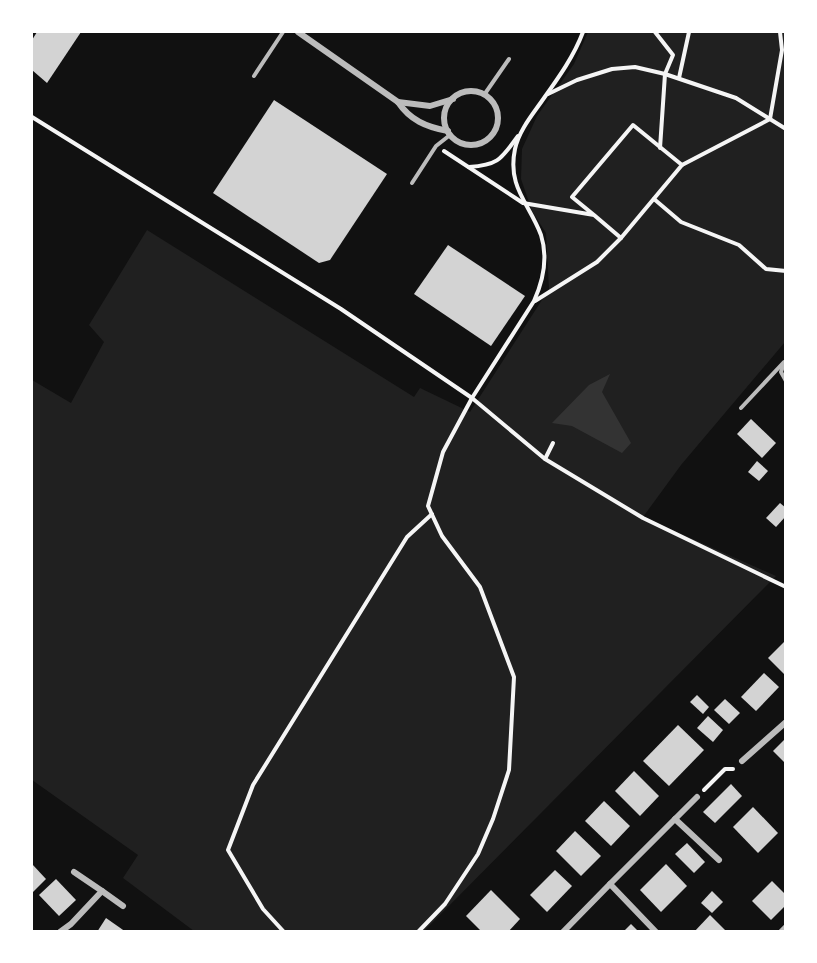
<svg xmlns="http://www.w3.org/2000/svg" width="817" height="963" font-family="Lora,serif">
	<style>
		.green { fill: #202020 }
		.water { fill: #333 }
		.building { fill: #d3d3d3 }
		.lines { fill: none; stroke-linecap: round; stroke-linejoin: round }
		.path { stroke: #f5f5f5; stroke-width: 4 }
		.service { stroke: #bcbcbc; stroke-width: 4 }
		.minor { stroke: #bcbcbc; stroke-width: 6 }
	</style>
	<rect width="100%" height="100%" fill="#111"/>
	<path class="green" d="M 588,32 L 785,32 L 785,342 L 681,465 L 643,517 L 776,576 L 424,931 L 194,931 L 123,878 L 138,855 L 32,780 L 32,380 L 71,403 L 104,342 L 89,325 L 147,230 L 414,397 L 420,388 L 470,412 L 549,289 L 546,233 L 532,211 L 521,179 L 522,149 L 537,116 L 574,64 Z"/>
	<path class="water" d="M 610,374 L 602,392 L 631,443 L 622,453 L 572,426 L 552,423 L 589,385 Z"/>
	<g class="building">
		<path d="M 37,32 L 81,32 L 47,83 L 32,70 L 32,40 Z"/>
		<path d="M 274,100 L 387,174 L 330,260 L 319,263 L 213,193 Z"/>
		<path d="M 448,245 L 525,296 L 491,346 L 414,294 Z"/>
		<path d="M 751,419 L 776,443 L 762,458 L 737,434 Z"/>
		<path d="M 757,461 L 768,471 L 759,481 L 748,472 Z"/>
		<path d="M 780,503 L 786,508 L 786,516 L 776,527 L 766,518 Z"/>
		<path d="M 786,640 L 786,676 L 768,658 Z"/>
		<path d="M 764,673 L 779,687 L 756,711 L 741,697 Z"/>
		<path d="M 697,695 L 709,707 L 703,714 L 690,702 Z"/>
		<path d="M 725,699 L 740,713 L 729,724 L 714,710 Z"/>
		<path d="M 708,716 L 723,730 L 713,742 L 697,728 Z"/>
		<path d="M 678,725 L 704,750 L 669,786 L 643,761 Z"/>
		<path d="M 786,738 L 786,764 L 773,751 Z"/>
		<path d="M 634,771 L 659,796 L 640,816 L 615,791 Z"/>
		<path d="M 731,784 L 742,796 L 715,823 L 703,812 Z"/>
		<path d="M 604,801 L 630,826 L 611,846 L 585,821 Z"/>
		<path d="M 753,807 L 778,833 L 758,853 L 733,827 Z"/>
		<path d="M 575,831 L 601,856 L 581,876 L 556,851 Z"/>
		<path d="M 687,843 L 705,862 L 694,873 L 675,854 Z"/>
		<path d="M 32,864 L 46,879 L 32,893 Z"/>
		<path d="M 666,864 L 687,886 L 661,912 L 640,890 Z"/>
		<path d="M 555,870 L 572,886 L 547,912 L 530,895 Z"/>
		<path d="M 56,879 L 76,900 L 59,916 L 39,895 Z"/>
		<path d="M 772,881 L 786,895 L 786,905 L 771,920 L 752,901 Z"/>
		<path d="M 491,890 L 520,919 L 508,932 L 482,932 L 466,916 Z"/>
		<path d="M 712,891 L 723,902 L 712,913 L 701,903 Z"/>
		<path d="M 710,915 L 727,932 L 694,932 Z"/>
		<path d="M 106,918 L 126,932 L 97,932 Z"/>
		<path d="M 631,924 L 639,932 L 623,932 Z"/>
	</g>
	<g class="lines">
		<g class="path">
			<path d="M 655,32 L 673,55 L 665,74 L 660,148"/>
			<path d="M 679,78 L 689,32"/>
			<path d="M 548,94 L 577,80 L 612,69 L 635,67 L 665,74 L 736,98 L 786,129"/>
			<path d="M 32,117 L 341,309 L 472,398 L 545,459 L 643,518 L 786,587"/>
			<path d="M 444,151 L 523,203 L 594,215 L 621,238 L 682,165 L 633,125 L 572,197 L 594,215"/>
			<path d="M 682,165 L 770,119 L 782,50 L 780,32"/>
			<path d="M 469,167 C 499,165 501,159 518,136"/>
			<path d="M 654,199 L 681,222 L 739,245 L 766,269 L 786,271"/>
			<path d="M 535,301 L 597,262 L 621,238"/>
			<path d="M 545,459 L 553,443"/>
			<path d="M 704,790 L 725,769 L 733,769"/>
			<path d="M 284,932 L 263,909 L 228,850 L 253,785 L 407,537 L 432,514"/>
			<path d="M 418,932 L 445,904 L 478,854 L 493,819 L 509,770 L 514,677 L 480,587 L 442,536 L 428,506 L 443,452 L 472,398 L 534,301 C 543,281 548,257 541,235 C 529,203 507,187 515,149 C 519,130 533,114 544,98 C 559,77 574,56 583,32"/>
		</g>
		<g class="service">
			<path d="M 254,76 L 283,32"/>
			<path d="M 484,95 L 509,59"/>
			<path d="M 412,183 L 436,146 L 450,135"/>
			<path d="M 784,363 L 781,372 L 786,381"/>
			<path d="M 741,408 L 784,362"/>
		</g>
		<g class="minor">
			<path d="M 298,32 L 398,102 C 410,120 426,127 448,131"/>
			<circle cx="471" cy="118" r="27"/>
			<path d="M 398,102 L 430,106 L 453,99"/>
			<path d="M 742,761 L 786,722"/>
			<path d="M 675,819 L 719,860"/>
			<path d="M 102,891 L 123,906"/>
			<path d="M 60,932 L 71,924 L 102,891 L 74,872"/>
			<path d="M 563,932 L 610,884"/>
			<path d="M 656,932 L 610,884 L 697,797"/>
			<path d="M 781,932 L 786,927"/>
		</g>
	</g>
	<rect width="817" height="963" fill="none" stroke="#ffffff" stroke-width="66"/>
</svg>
